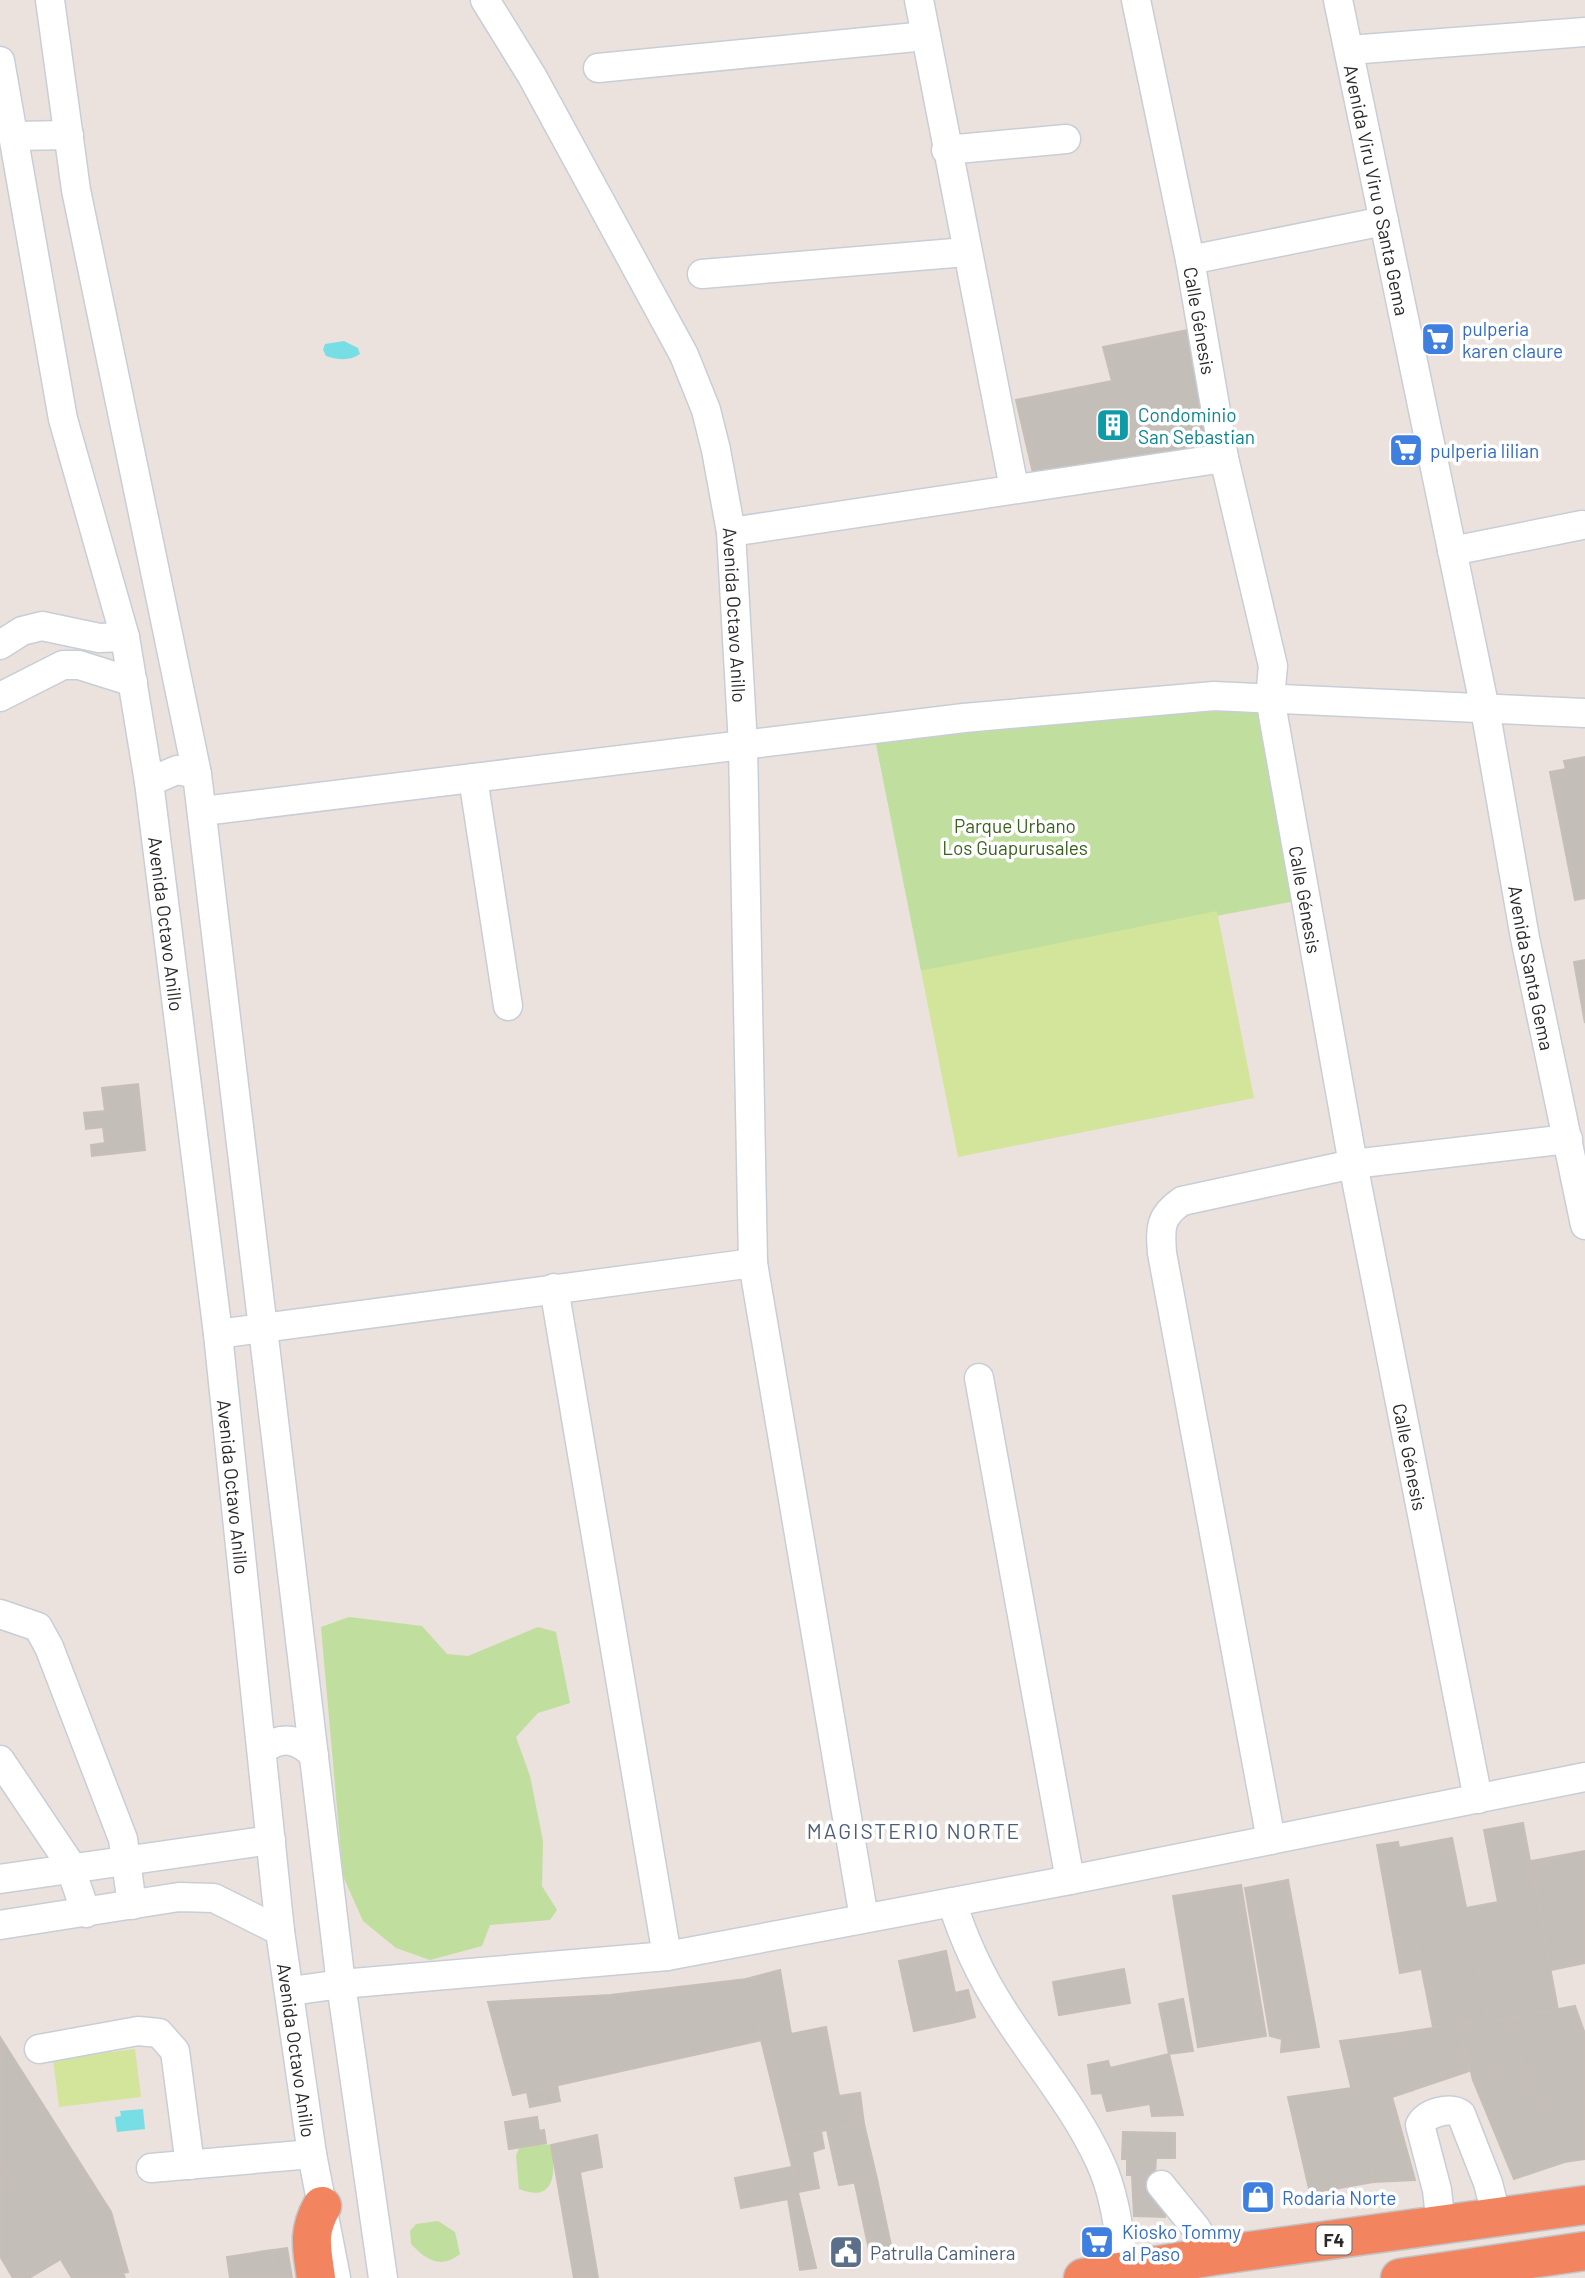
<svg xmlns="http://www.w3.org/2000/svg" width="1585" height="2278" font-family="Barlow,sans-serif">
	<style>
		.green { fill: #c0de9d }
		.pitch { fill: #d3e59a }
		.water { fill: #77dee6 }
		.building { fill: #c4beb8; stroke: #c6beb7; stroke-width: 2 }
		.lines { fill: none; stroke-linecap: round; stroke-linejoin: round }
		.minor-tunnel { stroke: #c4bdb9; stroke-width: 28; stroke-dasharray: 28 14; stroke-linecap: butt }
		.minor-casing { stroke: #c8ced7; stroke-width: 31 }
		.highway-casing { stroke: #c3c3c3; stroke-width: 41 }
		.minor { stroke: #fff; stroke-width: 28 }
		.highway { stroke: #f38460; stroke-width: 38 }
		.labels { text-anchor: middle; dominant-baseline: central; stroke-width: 7; stroke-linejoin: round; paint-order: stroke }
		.shield { fill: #fff; stroke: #6a6a6a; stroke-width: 2 }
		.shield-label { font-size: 18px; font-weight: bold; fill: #2a2a2a }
		.street-label { font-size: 19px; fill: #2a2a2a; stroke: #fff }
		.shop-label { font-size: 19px; fill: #366cbe; stroke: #fff; text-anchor: start }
		.culture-label { font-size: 19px; fill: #0d838f; stroke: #fff; text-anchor: start }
		.park-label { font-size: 19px; fill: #3a621f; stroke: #fff }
		.service-label { font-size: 19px; fill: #4e5e75; stroke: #fff; text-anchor: start }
		.neighbourhood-label { font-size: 21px; letter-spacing: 2px; fill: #4d5d78; stroke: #fff }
	</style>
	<rect width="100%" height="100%" fill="#ebe2dd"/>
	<g class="green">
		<path d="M 1262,709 L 1296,901 L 921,971 L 873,729 Z"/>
		<path d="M 349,1617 L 422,1626 L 447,1654 L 468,1656 L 538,1627 L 556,1632 L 570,1703 L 538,1713 L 516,1737 L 530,1776 L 543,1841 L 542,1886 L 557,1910 L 550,1920 L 490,1925 L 482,1946 L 430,1960 L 396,1948 L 363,1921 L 343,1876 L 321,1627 Z"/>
		<path d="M 543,2144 L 551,2145 C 556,2171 556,2204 519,2189 L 516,2155 L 520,2147 Z"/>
		<path d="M 438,2221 L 455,2232 L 460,2254 C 441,2269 427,2261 411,2244 L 410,2231 L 416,2224 Z"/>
	</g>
	<g class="pitch">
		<path d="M 1217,911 L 1254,1098 L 958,1157 L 921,971 Z"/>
		<path d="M 135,2049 L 141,2097 L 59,2107 L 53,2059 Z"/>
	</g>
	<g class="water">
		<path d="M 344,341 L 358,348 L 360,354 C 351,361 337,360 326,356 L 323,350 L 325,344 Z"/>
		<path d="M 143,2109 L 145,2129 L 117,2132 L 115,2117 L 121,2116 L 120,2111 Z"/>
	</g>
	<g class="building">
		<path d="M 1188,330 L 1209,449 L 1033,473 L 1016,400 L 1112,381 L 1103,347 Z"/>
		<path d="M 1585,757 L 1585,898 L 1575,900 L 1550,772 L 1566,769 L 1564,761 Z"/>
		<path d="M 1585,960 L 1585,1023 L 1574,962 Z"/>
		<path d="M 138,1084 L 145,1150 L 92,1156 L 91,1145 L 105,1143 L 103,1127 L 86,1129 L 84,1113 L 105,1111 L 102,1088 Z"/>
		<path d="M 1523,1823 L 1558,2010 L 1489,2021 L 1466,1908 L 1498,1902 L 1484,1830 Z"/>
		<path d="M 1452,1838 L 1489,2021 L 1433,2027 L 1398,1848 Z"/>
		<path d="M 1398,1842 L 1421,1969 L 1400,1973 L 1377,1845 Z"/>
		<path d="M 1585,1851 L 1585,1963 L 1551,1970 L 1531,1861 Z"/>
		<path d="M 1288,1880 L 1319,2047 L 1281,2052 L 1282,2039 L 1270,2036 L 1245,1888 Z"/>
		<path d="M 1241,1885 L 1266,2036 L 1198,2047 L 1173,1896 Z"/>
		<path d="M 946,1951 L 961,2021 L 914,2031 L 899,1961 Z"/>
		<path d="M 1124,1969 L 1130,2003 L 1059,2015 L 1053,1982 Z"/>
		<path d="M 780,1970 L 791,2034 L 826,2027 L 839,2096 L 860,2093 L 864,2124 L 785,2137 L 746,1979 Z"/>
		<path d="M 746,1979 L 762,2040 L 513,2095 L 488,2002 L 610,1995 Z"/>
		<path d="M 968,1990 L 975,2017 L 961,2021 L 955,1993 Z"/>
		<path d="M 1183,1999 L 1193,2051 L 1169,2054 L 1159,2004 Z"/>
		<path d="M 1575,2006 L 1585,2034 L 1585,2159 L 1565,2162 L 1505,2019 Z"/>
		<path d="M 1505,2019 L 1521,2060 L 1473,2080 L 1459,2024 Z"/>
		<path d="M 1459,2024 L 1469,2071 L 1413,2090 L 1400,2033 Z"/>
		<path d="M 1400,2033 L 1413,2090 L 1392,2097 L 1415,2180 L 1374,2182 L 1340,2041 Z"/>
		<path d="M 0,2037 L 111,2212 L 128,2272 L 123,2273 L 125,2278 L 72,2278 L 0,2159 Z"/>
		<path d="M 1169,2054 L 1183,2115 L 1152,2116 L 1150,2104 L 1107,2111 L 1102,2093 L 1092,2094 L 1088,2065 L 1108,2061 L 1110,2068 Z"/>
		<path d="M 1521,2060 L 1565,2162 L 1514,2179 L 1473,2080 Z"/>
		<path d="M 557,2085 L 560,2101 L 530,2107 L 527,2092 Z"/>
		<path d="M 1351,2088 L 1374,2182 L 1310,2193 L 1288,2097 Z"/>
		<path d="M 537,2117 L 539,2131 L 544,2130 L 546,2143 L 509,2149 L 505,2122 Z"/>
		<path d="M 864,2124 L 877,2179 L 839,2185 L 827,2130 Z"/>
		<path d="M 821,2131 L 824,2148 L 812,2152 L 819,2188 L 798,2192 L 785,2137 Z"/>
		<path d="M 1123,2132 L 1175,2133 L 1175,2158 L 1156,2158 L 1155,2174 L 1165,2193 L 1165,2217 L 1134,2216 L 1132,2175 L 1127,2175 L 1127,2159 L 1122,2159 Z"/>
		<path d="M 597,2135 L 602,2167 L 580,2172 L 598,2278 L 574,2278 L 551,2145 Z"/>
		<path d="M 0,2159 L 61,2259 L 29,2278 L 13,2278 L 0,2256 Z"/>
		<path d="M 792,2167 L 799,2197 L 741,2208 L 735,2178 Z"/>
		<path d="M 877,2179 L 893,2255 L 871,2259 L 855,2184 Z"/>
		<path d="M 799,2197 L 816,2268 L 800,2270 L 788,2199 Z"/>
		<path d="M 287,2248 L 292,2278 L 276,2278 L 272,2250 Z"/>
		<path d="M 272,2250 L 276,2278 L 230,2278 L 227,2257 Z"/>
	</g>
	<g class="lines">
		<path class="minor-tunnel" d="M 1132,2185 L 1161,2185"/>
		<g class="minor-casing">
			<g id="minor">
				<path d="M 50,0 L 76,190 L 197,774"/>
				<path id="s1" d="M 485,0 L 532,76 L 684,355 L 706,410 L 716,450 L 731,532 L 743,745 L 753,1263 L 864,1918"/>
				<path d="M 919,0 L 1014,488"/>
				<path id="s2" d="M 1136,0 L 1190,260 L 1224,458 L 1273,666 L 1270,698 L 1353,1164 L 1478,1799"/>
				<path id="s3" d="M 1338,0 L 1485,709 L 1525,938 L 1585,1225"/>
				<path d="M 1349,50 L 1585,32"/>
				<path id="s4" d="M 0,61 L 63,419 L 125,637 L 149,782 L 218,1334 L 280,1931 L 312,2154 L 336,2278"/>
				<path d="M 598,68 L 926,36"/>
				<path d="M 14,136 L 69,135"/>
				<path d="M 946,150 L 1066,139"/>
				<path d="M 1190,260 L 1384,221"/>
				<path d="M 702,274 L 966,252"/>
				<path d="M 731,532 L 1224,458"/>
				<path d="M 1452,551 L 1582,525"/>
				<path d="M 0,645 L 22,631 L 42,626 L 99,638 L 125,637"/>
				<path d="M 0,697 L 63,665 L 79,665 L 133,682"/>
				<path d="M 473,778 L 508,1006"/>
				<path d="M 149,782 L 177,770 L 197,774 L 341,1984 L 383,2278"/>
				<path d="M 203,811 L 964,718 L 1214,696 L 1585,713"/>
				<path d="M 554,1288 L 667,1956"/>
				<path d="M 218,1334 L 753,1263"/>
				<path d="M 979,1378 L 1070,1880"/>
				<path d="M 0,1614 L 38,1627 L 49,1647 L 123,1839 L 132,1905"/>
				<path d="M 262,1751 C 280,1735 299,1738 314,1756"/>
				<path d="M 0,1760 L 68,1861 L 86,1913"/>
				<path d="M 1271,1840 L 1162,1253 C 1160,1227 1160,1216 1182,1201 L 1353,1164 L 1568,1139"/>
				<path d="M 0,1879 L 271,1840"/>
				<path d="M 952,1902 C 964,1940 980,1975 1002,2009 C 1034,2060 1075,2107 1100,2162 C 1116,2196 1119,2235 1125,2272"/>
				<path d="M 0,1925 L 179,1897 L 214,1898 L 280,1931"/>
				<path d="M 291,1991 L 341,1984 L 667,1956 L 1070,1880 L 1585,1777"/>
				<path d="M 39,2049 L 138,2031 L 159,2033 L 175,2051 L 190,2165"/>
				<path d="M 151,2168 L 312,2154"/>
				<path d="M 1161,2185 L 1196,2228 L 1213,2256"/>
				<path d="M 1441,2226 L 1437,2190 L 1420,2125 C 1426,2113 1450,2106 1461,2114 L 1488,2183 L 1497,2218"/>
			</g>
		</g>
		<g class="highway-casing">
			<g id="highway">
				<path d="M 316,2278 C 312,2248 307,2233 322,2206"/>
				<path d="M 1083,2278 L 1213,2256 L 1585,2205"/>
				<path d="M 1400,2278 L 1585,2251"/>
			</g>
		</g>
		<use href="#minor" class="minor"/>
		<use href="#highway" class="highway"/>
	</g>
	<defs>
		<g id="supermarket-square" transform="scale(1.75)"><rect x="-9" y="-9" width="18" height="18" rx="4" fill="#3f7fe0" stroke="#fff"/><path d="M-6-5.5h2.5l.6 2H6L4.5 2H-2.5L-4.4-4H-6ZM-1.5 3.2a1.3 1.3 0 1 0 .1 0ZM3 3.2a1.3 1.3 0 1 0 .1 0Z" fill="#fff"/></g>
		<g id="building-square" transform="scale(1.75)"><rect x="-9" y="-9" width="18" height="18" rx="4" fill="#0f9aa8" stroke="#fff"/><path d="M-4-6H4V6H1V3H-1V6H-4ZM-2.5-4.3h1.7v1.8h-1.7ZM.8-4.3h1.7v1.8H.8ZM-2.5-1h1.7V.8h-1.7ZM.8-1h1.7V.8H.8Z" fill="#fff"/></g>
		<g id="shop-square" transform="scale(1.75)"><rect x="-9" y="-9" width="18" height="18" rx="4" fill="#3f7fe0" stroke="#fff"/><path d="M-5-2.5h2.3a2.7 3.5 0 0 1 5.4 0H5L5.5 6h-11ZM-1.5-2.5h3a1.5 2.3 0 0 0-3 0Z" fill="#fff"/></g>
		<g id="civic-square" transform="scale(1.75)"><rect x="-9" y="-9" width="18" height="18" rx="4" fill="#5c6f8a" stroke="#fff"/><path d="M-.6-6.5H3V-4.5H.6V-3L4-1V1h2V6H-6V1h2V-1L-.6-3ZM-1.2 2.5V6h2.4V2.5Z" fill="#fff"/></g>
	</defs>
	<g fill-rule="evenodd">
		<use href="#supermarket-square" x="1438" y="339"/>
		<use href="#building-square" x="1113" y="425"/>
		<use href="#supermarket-square" x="1406" y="450"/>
		<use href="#shop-square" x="1258" y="2197"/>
		<use href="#supermarket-square" x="1097" y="2242"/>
		<use href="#civic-square" x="846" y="2252"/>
	</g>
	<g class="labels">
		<rect class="shield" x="1316.5" y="2225.5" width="35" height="29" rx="5"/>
		<g class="shield-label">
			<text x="1334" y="2240">F4</text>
		</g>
		<g class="street-label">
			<text stroke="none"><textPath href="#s3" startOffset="194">Avenida Viru Viru o Santa Gema</textPath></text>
			<text stroke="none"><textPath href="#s2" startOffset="327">Calle Génesis</textPath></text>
			<text stroke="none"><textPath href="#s1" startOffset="674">Avenida Octavo Anillo</textPath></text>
			<text stroke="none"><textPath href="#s2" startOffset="917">Calle Génesis</textPath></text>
			<text stroke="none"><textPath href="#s4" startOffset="880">Avenida Octavo Anillo</textPath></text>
			<text stroke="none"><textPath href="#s3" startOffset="987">Avenida Santa Gema</textPath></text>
			<text stroke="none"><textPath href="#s2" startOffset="1484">Calle Génesis</textPath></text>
			<text stroke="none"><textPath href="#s4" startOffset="1447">Avenida Octavo Anillo</textPath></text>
			<text stroke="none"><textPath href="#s4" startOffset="2014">Avenida Octavo Anillo</textPath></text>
		</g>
		<g class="shop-label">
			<text x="1462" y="328">pulperia<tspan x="1462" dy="22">karen claure</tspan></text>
			<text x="1430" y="450">pulperia lilian</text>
			<text x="1282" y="2197">Rodaria Norte</text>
			<text x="1122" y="2231">Kiosko Tommy<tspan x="1122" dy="22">al Paso</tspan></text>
		</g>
		<g class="culture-label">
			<text x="1138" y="414">Condominio<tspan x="1138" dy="22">San Sebastian</tspan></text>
		</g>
		<g class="park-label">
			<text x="1015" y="825">Parque Urbano<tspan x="1015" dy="22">Los Guapurusales</tspan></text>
		</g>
		<g class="service-label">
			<text x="870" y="2252">Patrulla Caminera</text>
		</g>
		<g class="neighbourhood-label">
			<text x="914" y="1830">MAGISTERIO NORTE</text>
		</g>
	</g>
</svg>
